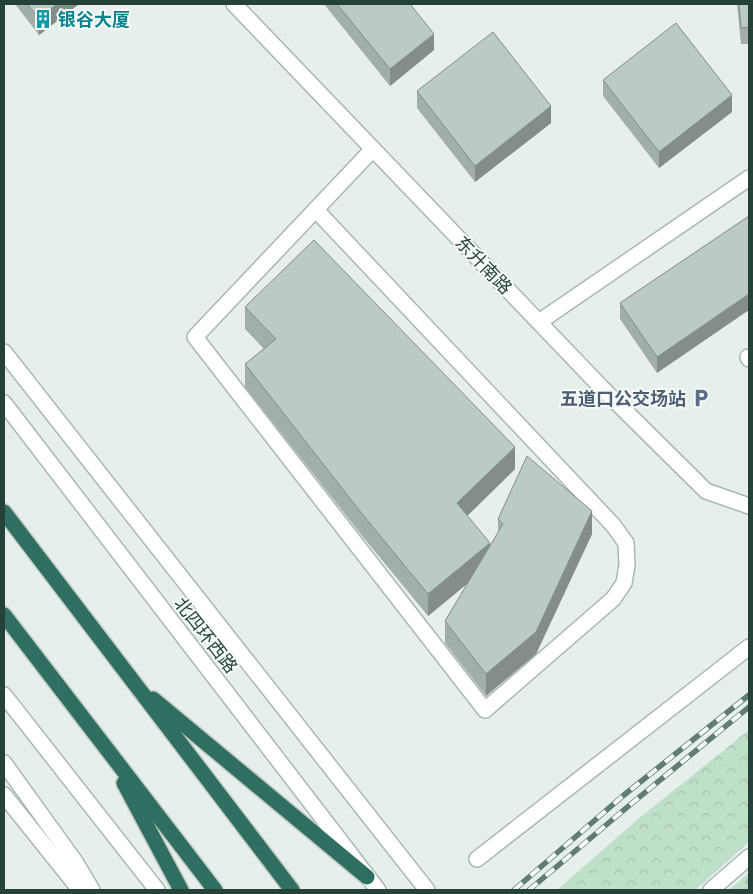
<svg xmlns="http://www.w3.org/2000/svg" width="753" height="894" font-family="'Work Sans','Noto Sans SC',sans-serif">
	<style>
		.forest { fill: url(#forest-firs) }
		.park { fill: url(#park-crowns) }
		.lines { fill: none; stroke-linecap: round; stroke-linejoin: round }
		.minor-casing { stroke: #a8b8b2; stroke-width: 18 }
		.highway-casing { stroke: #c2cac8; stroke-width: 18 }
		.minor { stroke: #fff; stroke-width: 15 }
		.highway { stroke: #2f6f62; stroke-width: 15 }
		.rail-casing { stroke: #5f7d75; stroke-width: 5.5 }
		.rail { stroke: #f7fbf9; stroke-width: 4; stroke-dasharray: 11; stroke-linecap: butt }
		.wall { fill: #a1aea9 }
		.shaded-wall { fill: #838d89 }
		.building { fill: #bbcac4; stroke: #838d89 }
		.labels { text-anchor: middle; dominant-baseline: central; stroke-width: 4; stroke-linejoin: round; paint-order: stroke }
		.culture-label { font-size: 18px; font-weight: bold; fill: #0d838f; stroke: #f7fbf9; text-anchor: start }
		.street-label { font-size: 18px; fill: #24423a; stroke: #f7fbf9 }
		.service-label { font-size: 18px; font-weight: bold; fill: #4e5e75; stroke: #f7fbf9; text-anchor: end }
	</style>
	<defs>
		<pattern id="forest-firs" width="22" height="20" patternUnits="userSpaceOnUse" patternTransform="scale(1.25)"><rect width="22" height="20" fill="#bfe0c8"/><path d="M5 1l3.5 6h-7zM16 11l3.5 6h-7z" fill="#a4c1ad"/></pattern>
		<pattern id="park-crowns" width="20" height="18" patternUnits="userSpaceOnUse" patternTransform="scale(1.25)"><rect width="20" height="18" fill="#bfe0c8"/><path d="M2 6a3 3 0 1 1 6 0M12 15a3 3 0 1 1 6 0" fill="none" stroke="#a4c1ad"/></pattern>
	</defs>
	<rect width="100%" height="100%" fill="#e6efeb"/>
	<path class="forest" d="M 749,873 L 749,890 L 729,890 Z"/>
	<path class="park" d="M 749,730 L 749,842 L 695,890 L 557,890 L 638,819 Z"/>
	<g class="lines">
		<g class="minor-casing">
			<g id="minor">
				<path d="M 234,4 L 602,388 L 706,491 L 749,506"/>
				<path d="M 316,210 L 613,525 L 626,543 L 627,565 L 624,583 L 613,599 L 485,710 L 195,337 L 373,149"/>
				<path d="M 539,322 L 749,178"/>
				<path d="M 4,352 L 427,890"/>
				<path d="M 748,357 L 749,359"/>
				<path d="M 4,403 L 378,890"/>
				<path d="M 4,695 L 157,890"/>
				<path d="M 4,763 L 76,863 L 92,890"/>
				<path d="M 4,795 L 80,890"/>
				<path d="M 477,859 L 749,647"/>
				<path d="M 711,890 L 749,857"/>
			</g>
		</g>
		<g class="highway-casing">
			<g id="highway">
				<path d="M 4,512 L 292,890"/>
				<path d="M 4,615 L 215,890"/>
				<path d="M 153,699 L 367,877"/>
				<path d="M 124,783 L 181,890"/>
			</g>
		</g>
		<use href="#minor" class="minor"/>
		<use href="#highway" class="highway"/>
		<g class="rail-casing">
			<g id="rail">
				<path d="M 514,890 L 624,795 L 749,695"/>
				<path d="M 529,890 L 631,804 L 749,707"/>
			</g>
		</g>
		<use href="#rail" class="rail"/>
	</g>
	<g class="wall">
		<path d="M 15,4 L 79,4 L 39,35 Z"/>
		<path d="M 324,4 L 410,4 L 434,50 L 390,86 Z"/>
		<path d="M 737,4 L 749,4 L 749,44 L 741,44 Z"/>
		<path d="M 603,80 L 732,112 L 659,168 L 603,96 Z"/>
		<path d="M 417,91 L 551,123 L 475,182 L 417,108 Z"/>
		<path d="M 749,216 L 657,373 L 620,319 L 620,303 Z"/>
		<path d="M 245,307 L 515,469 L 467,516 L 490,547 L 498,533 L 498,519 L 592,534 L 536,654 L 486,696 L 445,643 L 445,621 L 468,583 L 428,616 L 363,537 L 245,387 L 245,364 L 264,349 L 245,329 Z"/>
	</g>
	<g class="shaded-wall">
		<path d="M 57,4 L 79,4 L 39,35 L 39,18 Z"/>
		<path d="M 434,34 L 434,50 L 390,86 L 390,69 Z"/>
		<path d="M 732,95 L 732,112 L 659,168 L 659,152 Z"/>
		<path d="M 551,106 L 551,123 L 475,182 L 475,166 Z"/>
		<path d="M 749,294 L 749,310 L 657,373 L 657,357 Z"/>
		<path d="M 515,447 L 515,469 L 457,526 L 457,503 Z"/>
		<path d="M 592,511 L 592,534 L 536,654 L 486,696 L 486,674 Z"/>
		<path d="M 490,543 L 490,565 L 428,616 L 428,594 Z"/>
	</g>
	<g class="building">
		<path d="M 27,4 L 57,4 L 39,18 Z"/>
		<path d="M 337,4 L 410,4 L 434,34 L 390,69 Z"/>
		<path d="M 739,4 L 749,4 L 749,27 L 741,28 Z"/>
		<path d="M 676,23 L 732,95 L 659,152 L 603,80 Z"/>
		<path d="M 493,32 L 551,106 L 475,166 L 417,91 Z"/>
		<path d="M 749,216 L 749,294 L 657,357 L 620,303 Z"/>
		<path d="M 314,240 L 515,447 L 457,503 L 490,543 L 428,594 L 363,515 L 245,364 L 276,339 L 245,307 Z"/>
		<path d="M 527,456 L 592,511 L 536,632 L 486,674 L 445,621 L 503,524 L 498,519 Z"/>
	</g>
	<defs>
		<g id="building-bare" transform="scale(1.5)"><path d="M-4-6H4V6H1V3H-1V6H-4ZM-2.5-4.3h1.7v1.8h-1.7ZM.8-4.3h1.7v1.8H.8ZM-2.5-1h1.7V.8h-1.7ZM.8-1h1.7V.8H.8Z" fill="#0f9aa8" stroke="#f7fbf9" stroke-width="2.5" paint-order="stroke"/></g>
		<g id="parking-bare" transform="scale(1.5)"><path d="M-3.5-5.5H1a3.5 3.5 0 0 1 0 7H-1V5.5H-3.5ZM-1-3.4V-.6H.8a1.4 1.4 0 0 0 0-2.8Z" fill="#5c6f8a" stroke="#f7fbf9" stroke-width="2.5" paint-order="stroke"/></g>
	</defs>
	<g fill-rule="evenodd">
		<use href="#building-bare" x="43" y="19"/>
		<use href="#parking-bare" x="701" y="398"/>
	</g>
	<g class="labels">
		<g class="culture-label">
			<text x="58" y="19">银谷大厦</text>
		</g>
		<g class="street-label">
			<text transform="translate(484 265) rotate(46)">东升南路</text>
			<text transform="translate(206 635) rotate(52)">北四环西路</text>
		</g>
		<g class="service-label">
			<text x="686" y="398">五道口公交场站</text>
		</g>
	</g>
	<rect width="753" height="894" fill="none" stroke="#24423a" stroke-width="10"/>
</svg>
